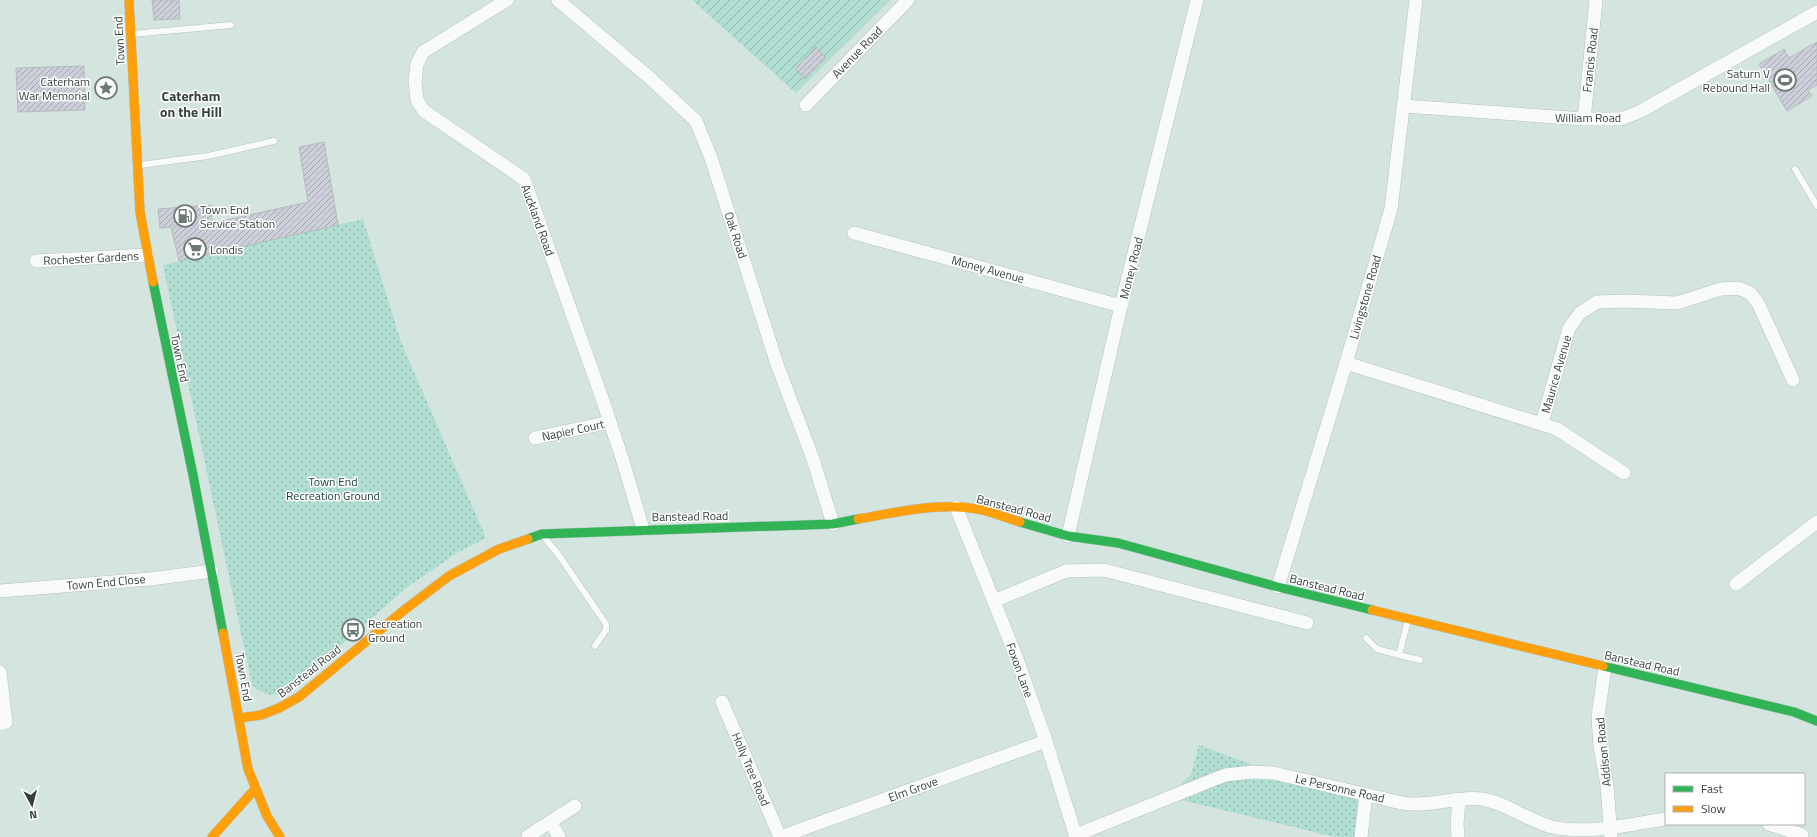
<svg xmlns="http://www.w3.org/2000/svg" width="1817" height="837" font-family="'Titillium Web',sans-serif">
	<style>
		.grass { fill: url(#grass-dots) }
		.garden { fill: url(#garden-furrows) }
		.building { fill: url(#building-hatch); stroke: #b5bcbd }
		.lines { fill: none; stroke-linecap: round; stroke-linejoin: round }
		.lane-casing { stroke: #b5c2be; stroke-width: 7 }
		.street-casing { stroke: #b5c2be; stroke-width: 14 }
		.fast-casing { stroke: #b5c2be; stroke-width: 10 }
		.slow-casing { stroke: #b5c2be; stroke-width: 10 }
		.lane { stroke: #f9fbfa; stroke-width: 6 }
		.street { stroke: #f9fbfa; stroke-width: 13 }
		.fast { stroke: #30b455; stroke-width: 9 }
		.slow { stroke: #ff9f0a; stroke-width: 9 }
		.labels { text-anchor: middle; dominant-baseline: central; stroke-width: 3; stroke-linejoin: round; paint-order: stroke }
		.street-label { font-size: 12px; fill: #34403c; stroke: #fff }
		.poi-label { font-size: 12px; fill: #34403c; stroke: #fff; text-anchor: start }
		.park-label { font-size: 12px; fill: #143f36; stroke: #fff }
		.quarter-label { font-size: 14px; font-weight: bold; fill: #34403c; stroke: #fff }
	</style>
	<defs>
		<pattern id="grass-dots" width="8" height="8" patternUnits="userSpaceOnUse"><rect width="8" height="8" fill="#b1ded3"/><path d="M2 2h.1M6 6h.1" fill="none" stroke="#91b5ac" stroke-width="1.8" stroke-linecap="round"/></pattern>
		<pattern id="garden-furrows" width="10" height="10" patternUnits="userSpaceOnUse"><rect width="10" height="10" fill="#b1ded3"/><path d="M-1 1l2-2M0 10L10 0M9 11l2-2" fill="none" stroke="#91b5ac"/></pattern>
		<pattern id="building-hatch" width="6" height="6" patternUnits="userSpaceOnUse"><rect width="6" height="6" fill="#cccfd9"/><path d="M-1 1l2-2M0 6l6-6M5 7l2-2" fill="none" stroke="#a6a9b1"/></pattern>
	</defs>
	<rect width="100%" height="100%" fill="#d4e5e0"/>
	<g class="grass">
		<path d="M 363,219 L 401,342 L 486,538 L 457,553 L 406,588 L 289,691 C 272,697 265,696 252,685 L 163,265 Z"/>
		<path d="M 1199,745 L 1274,773 L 1366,794 L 1361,837 L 1335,837 L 1169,797 L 1191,774 Z"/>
	</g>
	<path class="garden" d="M 692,0 L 890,0 L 796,93 Z"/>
	<g class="building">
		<path d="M 152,0 L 179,0 L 180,19 L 154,20 Z"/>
		<path d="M 1817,42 L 1817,85 L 1808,90 L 1812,96 L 1787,111 L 1759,64 L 1784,49 L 1789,58 Z"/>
		<path d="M 816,47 L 826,58 L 805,79 L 795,69 Z"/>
		<path d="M 84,66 L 85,110 L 18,112 L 16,68 Z"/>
		<path d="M 324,142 L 338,225 L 179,261 L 171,227 L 160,228 L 158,209 L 211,205 L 212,223 L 308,202 L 299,147 Z"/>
	</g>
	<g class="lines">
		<g class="lane-casing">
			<g id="lane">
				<path d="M 132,34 L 231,25"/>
				<path d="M 140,165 L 208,156 L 274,141"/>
				<path d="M 1795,169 L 1817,206"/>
				<path d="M 544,537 L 558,554 L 606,624 L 606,630 L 595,646"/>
				<path d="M 1408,620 L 1399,655 L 1420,660"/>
				<path d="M 1366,638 L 1377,649 L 1399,655"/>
			</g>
		</g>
		<g class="street-casing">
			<g id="street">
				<path d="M 507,0 L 423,52 L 417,64 L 415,81 L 417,100 L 424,111 L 524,179 L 602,398 L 622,458 L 643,529"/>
				<path d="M 558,0 L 650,78 L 696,121 L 711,158 L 777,364 L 813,459 L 833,524"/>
				<path d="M 806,105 L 908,0"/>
				<path d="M 1404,106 L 1584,119 L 1621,119 L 1641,111 L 1817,12"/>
				<path d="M 1584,119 L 1596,0"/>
				<path d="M 854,233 L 1121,306"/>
				<path d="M 36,261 L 147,255"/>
				<path d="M 1346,363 L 1557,429 L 1624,473"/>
				<path d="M 1542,423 L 1569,328 L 1580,313 L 1597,302 L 1625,301 L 1677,303 L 1721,289 L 1738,288 L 1750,293 L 1758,303 L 1793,380"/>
				<path d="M 535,438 L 610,422"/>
				<path d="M 956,507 L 1017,659 L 1046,741 L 1076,837"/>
				<path d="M 1068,536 L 1121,306 L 1197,0"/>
				<path d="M 1736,584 L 1817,522"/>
				<path d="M 1278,587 L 1346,363 L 1391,209 L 1416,0"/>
				<path d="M 0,591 L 150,579 L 212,571"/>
				<path d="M 994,601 L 1066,571 L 1104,570 L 1307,623"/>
				<path d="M 1605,667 L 1598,716 L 1600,746 L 1607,785 L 1611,837"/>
				<path d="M 0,672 L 6,722 L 0,724"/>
				<path d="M 722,702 L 780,837"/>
				<path d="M 551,823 L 559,837"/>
				<path d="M 1769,824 L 1802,835"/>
				<path d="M 1076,835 L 1225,775 L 1252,772 L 1274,773 C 1307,781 1339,788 1371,796 C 1385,798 1399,804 1413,804 C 1436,805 1459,796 1482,799 C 1507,803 1528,821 1552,827 C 1590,835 1628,824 1666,819"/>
				<path d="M 528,836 L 575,806"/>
				<path d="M 780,837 L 1046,741"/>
				<path d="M 1361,837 L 1366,794"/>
				<path d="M 1458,837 L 1457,824 L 1459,799"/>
			</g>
		</g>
		<g class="fast-casing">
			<g id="fast">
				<path d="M 153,282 L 193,475 L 223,633"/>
				<path d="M 1020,522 L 1068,536 L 1118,543 L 1278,587 L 1372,610"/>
				<path d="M 528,539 L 542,534 L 833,524 L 858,519"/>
				<path d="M 1603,666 L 1794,712 L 1817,721"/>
			</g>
		</g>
		<g class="slow-casing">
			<g id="slow">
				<path d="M 129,0 L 140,212 L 153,282"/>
				<path d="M 858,519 C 899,512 941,501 982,510 C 995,513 1008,518 1020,522"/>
				<path d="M 1372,610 L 1603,666"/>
				<path d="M 223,633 L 248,769 L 267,816 L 280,837"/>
				<path d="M 239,718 L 261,715 L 279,708 L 299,697 L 403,611 L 449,576 L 499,549 L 528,539"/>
				<path d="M 212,837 L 255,789"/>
			</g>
		</g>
		<use href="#lane" class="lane"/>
		<use href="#street" class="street"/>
		<use href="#fast" class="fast"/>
		<use href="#slow" class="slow"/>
	</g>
	<defs>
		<g id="stadium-ring" transform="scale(1.15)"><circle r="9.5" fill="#fff" stroke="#6c7a75" stroke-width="1.5"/><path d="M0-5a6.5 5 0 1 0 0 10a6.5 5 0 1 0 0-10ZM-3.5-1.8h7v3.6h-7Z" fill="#6c7a75"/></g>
		<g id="sight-ring" transform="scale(1.15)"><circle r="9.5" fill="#fff" stroke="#6c7a75" stroke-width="1.5"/><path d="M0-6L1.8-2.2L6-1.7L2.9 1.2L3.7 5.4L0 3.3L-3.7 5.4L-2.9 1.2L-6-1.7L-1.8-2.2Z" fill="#6c7a75"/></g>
		<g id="fuel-ring" transform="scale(1.15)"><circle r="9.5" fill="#fff" stroke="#6c7a75" stroke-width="1.5"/><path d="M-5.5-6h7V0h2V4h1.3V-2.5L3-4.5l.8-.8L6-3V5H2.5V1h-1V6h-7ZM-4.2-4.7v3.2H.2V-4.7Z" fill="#6c7a75"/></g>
		<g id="supermarket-ring" transform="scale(1.15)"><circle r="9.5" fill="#fff" stroke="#6c7a75" stroke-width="1.5"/><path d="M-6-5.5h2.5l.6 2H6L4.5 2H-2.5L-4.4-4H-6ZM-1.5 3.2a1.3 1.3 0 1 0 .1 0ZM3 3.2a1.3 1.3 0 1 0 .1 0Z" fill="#6c7a75"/></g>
		<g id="bus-ring" transform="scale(1.15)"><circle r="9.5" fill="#fff" stroke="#6c7a75" stroke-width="1.5"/><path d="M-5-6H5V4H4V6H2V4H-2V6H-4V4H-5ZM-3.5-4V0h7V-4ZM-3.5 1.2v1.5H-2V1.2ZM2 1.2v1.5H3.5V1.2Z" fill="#6c7a75"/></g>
	</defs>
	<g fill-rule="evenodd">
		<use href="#stadium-ring" x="1785" y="80"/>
		<use href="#sight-ring" x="106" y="88"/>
		<use href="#fuel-ring" x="185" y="216"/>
		<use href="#supermarket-ring" x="195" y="249"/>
		<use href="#bus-ring" x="353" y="630"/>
	</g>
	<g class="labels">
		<g class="street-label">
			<text transform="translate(119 41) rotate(-93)">Town End</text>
			<text transform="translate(857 52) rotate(-46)">Avenue Road</text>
			<text transform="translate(1590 60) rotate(-84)">Francis Road</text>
			<text x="1588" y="117">William Road</text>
			<text transform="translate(538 220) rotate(70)">Auckland Road</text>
			<text transform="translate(736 235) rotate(72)">Oak Road</text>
			<text transform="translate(91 258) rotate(-3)">Rochester Gardens</text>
			<text transform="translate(1131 268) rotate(-76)">Money Road</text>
			<text transform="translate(988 269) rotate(15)">Money Avenue</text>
			<text transform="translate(1365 297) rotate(-74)">Livingstone Road</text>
			<text transform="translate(180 358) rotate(78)">Town End</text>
			<text transform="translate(1556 374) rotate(-74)">Maurice Avenue</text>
			<text transform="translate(573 430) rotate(-12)">Napier Court</text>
			<text transform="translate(1014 508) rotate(15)">Banstead Road</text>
			<text transform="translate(690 516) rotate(-1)">Banstead Road</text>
			<text transform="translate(106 582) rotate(-5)">Town End Close</text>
			<text transform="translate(1327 587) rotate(14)">Banstead Road</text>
			<text transform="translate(1642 663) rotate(13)">Banstead Road</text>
			<text transform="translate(1020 670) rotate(70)">Foxon Lane</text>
			<text transform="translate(309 671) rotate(-38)">Banstead Road</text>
			<text transform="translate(244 677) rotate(80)">Town End</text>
			<text transform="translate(1603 752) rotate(-96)">Addison Road</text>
			<text transform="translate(751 769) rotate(67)">Holly Tree Road</text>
			<text transform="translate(1340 788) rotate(13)">Le Personne Road</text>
			<text transform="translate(913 789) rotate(-20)">Elm Grove</text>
		</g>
		<g class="poi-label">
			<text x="1770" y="73" text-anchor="end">Saturn V<tspan x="1770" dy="14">Rebound Hall</tspan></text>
			<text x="90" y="81" text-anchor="end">Caterham<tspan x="90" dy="14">War Memorial</tspan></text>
			<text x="200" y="209">Town End<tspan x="200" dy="14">Service Station</tspan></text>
			<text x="210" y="249">Londis</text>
			<text x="368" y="623">Recreation<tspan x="368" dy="14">Ground</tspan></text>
		</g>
		<g class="park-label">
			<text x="333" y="481">Town End<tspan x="333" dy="14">Recreation Ground</tspan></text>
		</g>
		<g class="quarter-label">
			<text x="191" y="95">Caterham<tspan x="191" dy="16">on the Hill</tspan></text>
		</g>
	</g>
	<rect x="1665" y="773" width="140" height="52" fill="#ffffff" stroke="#aeb3b1"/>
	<rect x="1673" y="786" width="20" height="6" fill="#30b455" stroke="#aeb3b1"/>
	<text x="1701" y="793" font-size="12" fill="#34403c">Fast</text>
	<rect x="1673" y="806" width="20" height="6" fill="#ff9f0a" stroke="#aeb3b1"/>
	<text x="1701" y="813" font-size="12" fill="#34403c">Slow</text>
	<g transform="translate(32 805) rotate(173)" stroke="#ffffff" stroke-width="3" paint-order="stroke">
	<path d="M0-3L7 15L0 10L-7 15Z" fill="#34403c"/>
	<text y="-6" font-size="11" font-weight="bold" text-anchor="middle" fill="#34403c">N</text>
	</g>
</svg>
